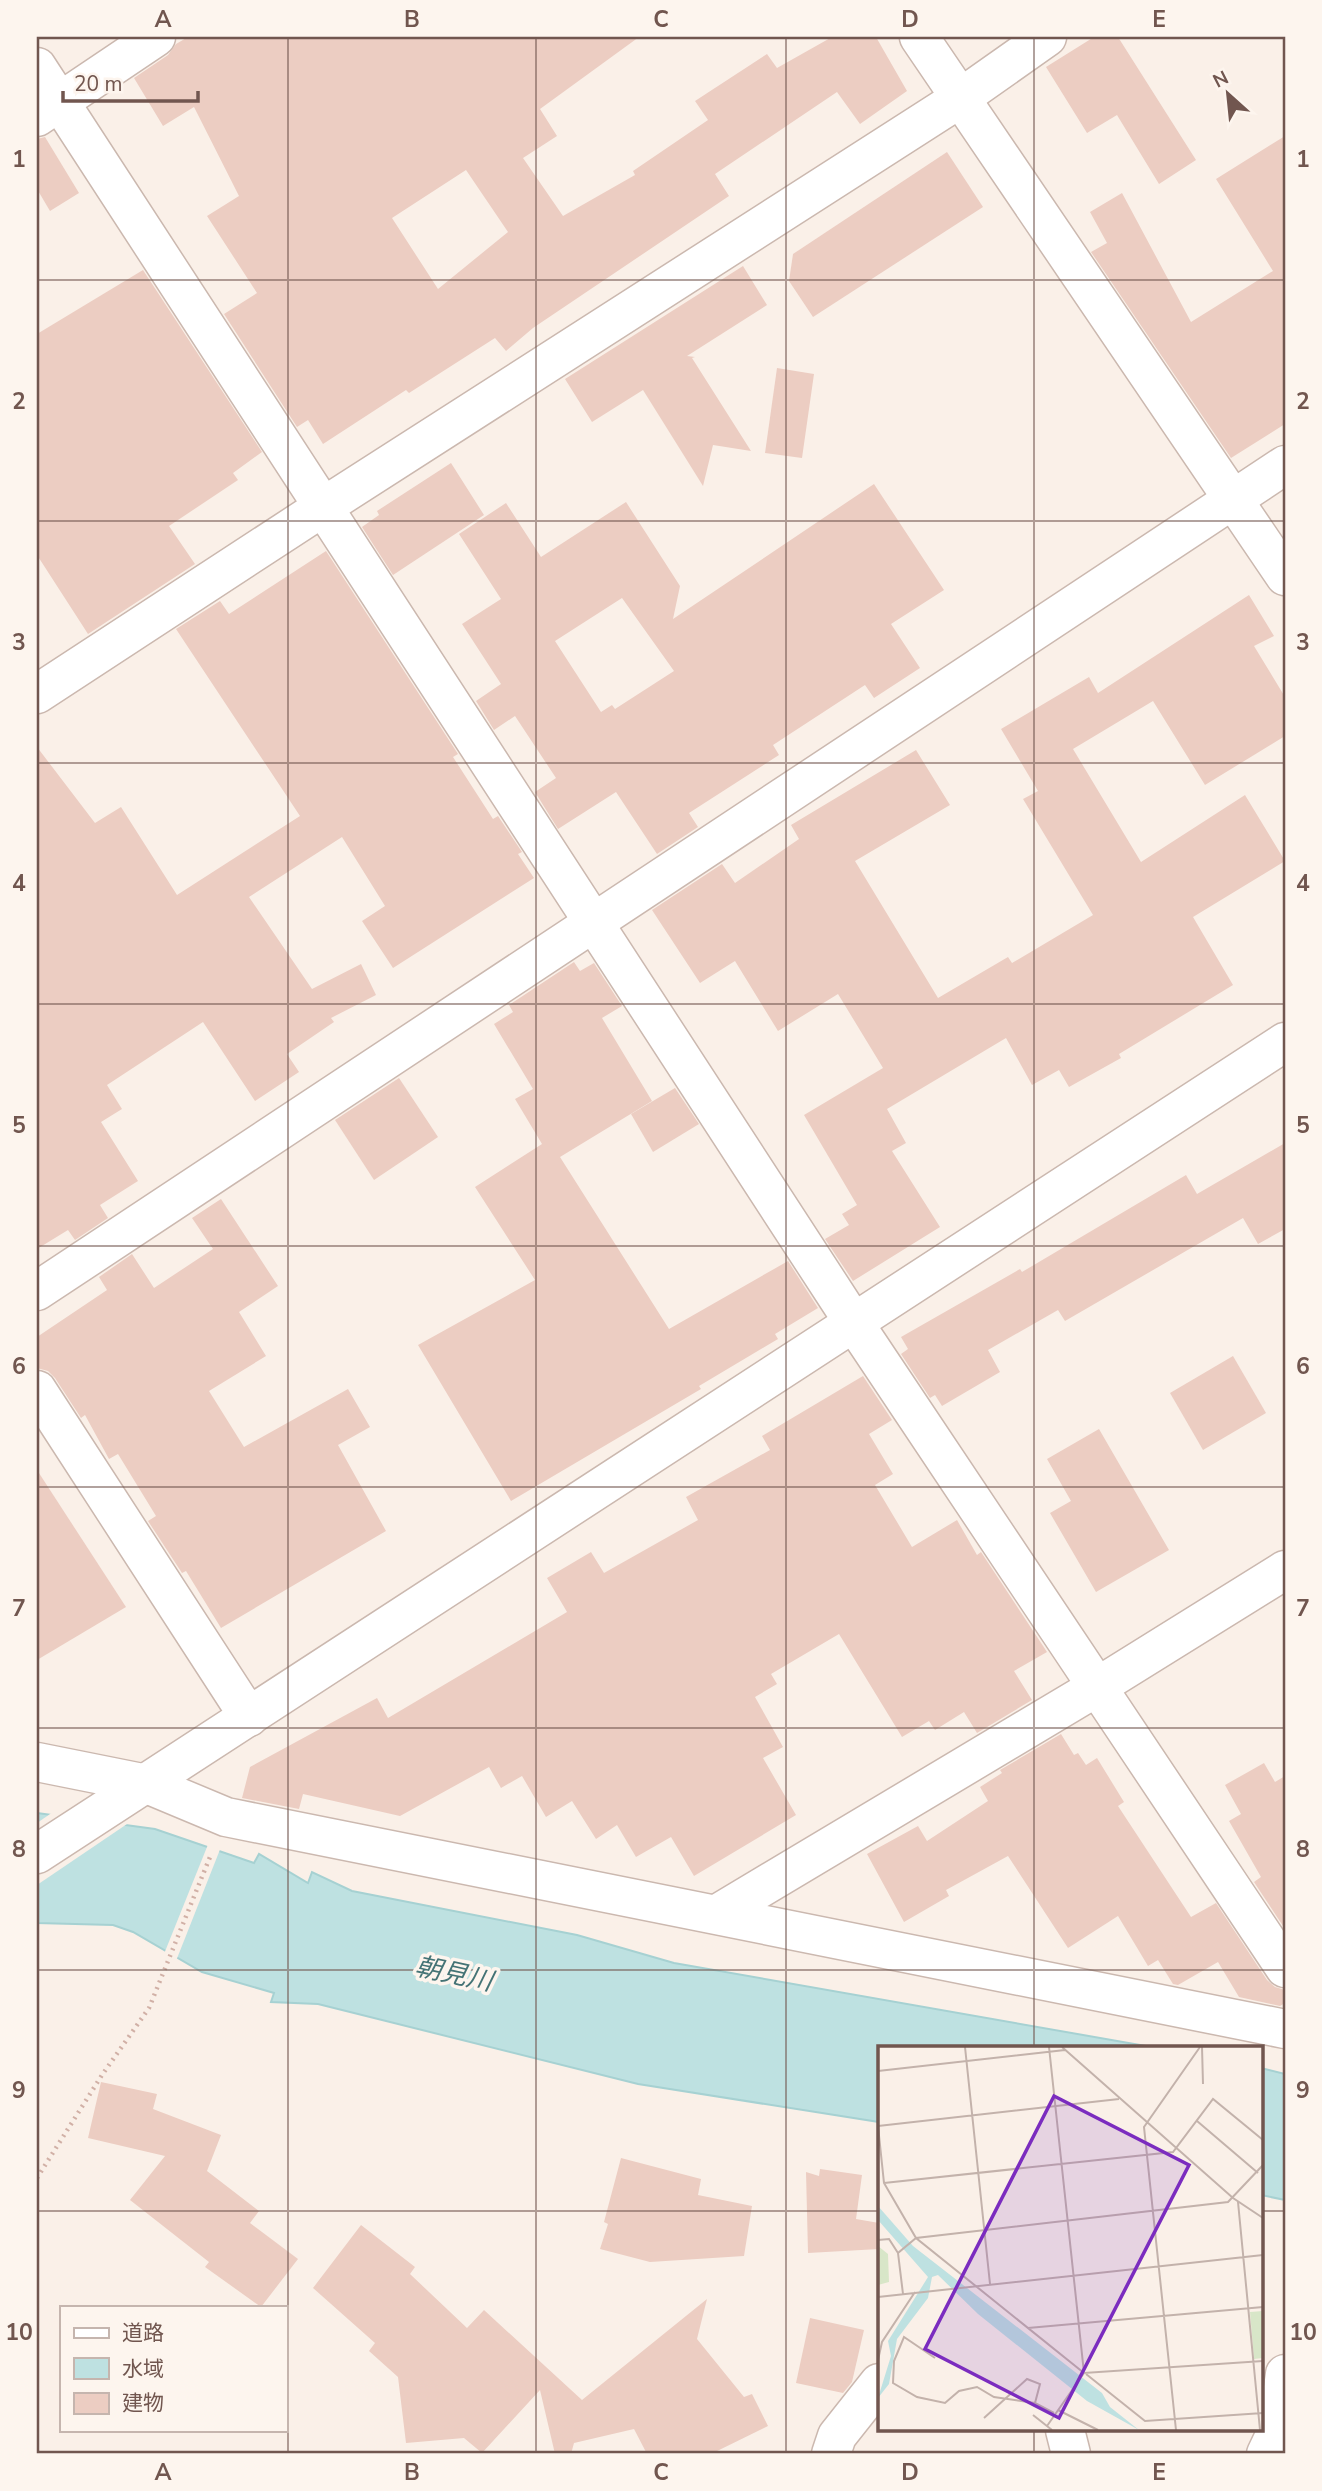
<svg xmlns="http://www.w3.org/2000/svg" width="1322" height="2491" font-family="'Nunito Sans','Noto Sans JP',sans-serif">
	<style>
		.water { fill: #bee1e1; stroke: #a6d1d2; stroke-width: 2 }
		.pier { fill: #faf0e8 }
		.building { fill: #eccdc2; fill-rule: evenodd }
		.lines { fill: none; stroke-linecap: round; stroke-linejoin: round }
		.minor-casing { stroke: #cbb8af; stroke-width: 41 }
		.path { stroke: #d1b0a6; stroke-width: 4.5; stroke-dasharray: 2 5; stroke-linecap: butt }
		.minor { stroke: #fff; stroke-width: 38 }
		.grid { fill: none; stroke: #71564f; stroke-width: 2; stroke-opacity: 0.55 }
		.labels { text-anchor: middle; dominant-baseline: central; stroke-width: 7; stroke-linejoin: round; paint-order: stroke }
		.water-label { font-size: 26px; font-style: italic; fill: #447375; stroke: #fdf5ee }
		.inset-road { fill: none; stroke: #c3b2ab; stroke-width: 2 }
		.view { fill: #7b2cbf; fill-opacity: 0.15; stroke: #7b2cbf; stroke-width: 3.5 }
		.inset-edge { fill: none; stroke: #71564f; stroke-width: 3.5 }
		.neatline { fill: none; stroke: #71564f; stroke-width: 2.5 }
		.grid-label { font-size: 23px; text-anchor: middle; font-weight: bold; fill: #71564f }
	</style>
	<rect width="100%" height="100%" fill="#faf0e8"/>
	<g class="water">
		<path d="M 37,1813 L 155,1829 L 254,1863 L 259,1854 L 308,1883 L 312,1872 L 352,1891 L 577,1935 L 674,1963 L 1157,2048 L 879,2048 L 879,2122 L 638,2084 L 318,2004 L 271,2002 L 274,1993 L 202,1972 L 133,1932 L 113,1925 L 37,1923 Z"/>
		<path d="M 1261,2068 L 1285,2074 L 1285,2200 L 1261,2195 Z"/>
	</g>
	<g class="pier">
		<path d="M 53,1812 L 130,1822 L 37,1885 L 37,1823 Z"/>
		<path d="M 209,1842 L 221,1847 L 176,1961 L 164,1954 Z"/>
	</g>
	<g class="building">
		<path d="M 188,37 L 639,37 L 540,109 L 557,136 L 523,158 L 563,216 L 635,175 L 633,171 L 708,120 L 695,101 L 767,54 L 777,68 L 832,37 L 876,37 L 907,91 L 860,124 L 837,92 L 715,174 L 729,196 L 533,328 L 506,351 L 495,338 L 409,393 L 406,390 L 323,444 L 308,420 L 297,427 L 224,314 L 257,293 L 207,216 L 239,196 L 194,107 L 163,126 L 134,78 L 168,55 L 176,44 ZM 466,170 L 508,232 L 438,289 L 392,218 Z"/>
		<path d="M 1094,37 L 1118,37 L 1196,160 L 1159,184 L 1117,115 L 1087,133 L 1046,67 Z"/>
		<path d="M 1285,136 L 1285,424 L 1231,458 L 1091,252 L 1107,243 L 1090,212 L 1122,193 L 1191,322 L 1273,271 L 1216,179 Z"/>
		<path d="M 45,137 L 79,193 L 50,211 L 37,189 L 37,139 Z"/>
		<path d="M 947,152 L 983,207 L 813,317 L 789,281 L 793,254 Z"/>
		<path d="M 743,266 L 767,305 L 687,356 L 695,357 L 692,358 L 751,451 L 713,445 L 703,486 L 643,390 L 592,422 L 565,379 Z"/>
		<path d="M 143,270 L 262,452 L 233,473 L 238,480 L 169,526 L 195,564 L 88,634 L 37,555 L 37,334 Z"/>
		<path d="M 777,368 L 814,374 L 802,458 L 765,453 Z"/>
		<path d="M 451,463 L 484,515 L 393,575 L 362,527 L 379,515 L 377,511 Z"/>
		<path d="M 874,484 L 944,590 L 891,624 L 920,668 L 874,698 L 865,685 L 773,745 L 779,755 L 689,813 L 698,827 L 657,854 L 616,792 L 558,829 L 535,792 L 556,778 L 515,716 L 494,730 L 476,701 L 501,684 L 462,624 L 501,599 L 459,534 L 506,503 L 541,557 L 626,502 L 680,586 L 673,619 ZM 622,598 L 674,671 L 615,709 L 612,705 L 601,712 L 555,641 Z"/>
		<path d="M 326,551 L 458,754 L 453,757 L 493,819 L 498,816 L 522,852 L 518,854 L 534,878 L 393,968 L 362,921 L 385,906 L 342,837 L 249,897 L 312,989 L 361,964 L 376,995 L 331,1018 L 334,1022 L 287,1054 L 299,1072 L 255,1101 L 203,1022 L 107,1085 L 122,1109 L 101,1122 L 138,1181 L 100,1205 L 108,1218 L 75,1240 L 68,1230 L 37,1249 L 37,747 L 95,823 L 121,807 L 177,895 L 300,816 L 176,629 L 220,601 L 229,614 Z"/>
		<path d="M 1249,595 L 1274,636 L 1254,646 L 1285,697 L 1285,736 L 1205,785 L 1153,701 L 1073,749 L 1141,862 L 1245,795 L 1285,861 L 1193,917 L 1233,985 L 1119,1054 L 1121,1058 L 1069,1087 L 1059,1070 L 1032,1085 L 1006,1038 L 887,1109 L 906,1143 L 892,1151 L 940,1227 L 853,1281 L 825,1239 L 849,1225 L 842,1214 L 857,1205 L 804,1115 L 883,1068 L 838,994 L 778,1031 L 735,961 L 700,983 L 652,910 L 722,864 L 735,883 L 799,839 L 791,825 L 916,750 L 950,805 L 855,861 L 938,998 L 1008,957 L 1012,963 L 1093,915 L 1023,799 L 1038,791 L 1001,729 L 1089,677 L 1098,693 Z"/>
		<path d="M 574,962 L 580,971 L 594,963 L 622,1006 L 602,1018 L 652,1101 L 560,1157 L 669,1329 L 788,1261 L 818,1308 L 775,1334 L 778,1339 L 699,1386 L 701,1389 L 511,1501 L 418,1345 L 535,1280 L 475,1187 L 542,1144 L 515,1099 L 533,1089 L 494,1024 L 513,1012 L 509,1005 Z"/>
		<path d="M 399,1078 L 438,1137 L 374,1180 L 335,1120 Z"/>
		<path d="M 675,1088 L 699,1124 L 653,1152 L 631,1114 Z"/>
		<path d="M 1285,1143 L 1285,1229 L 1258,1244 L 1243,1218 L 1065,1321 L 1058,1310 L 988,1350 L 1000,1372 L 942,1406 L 935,1395 L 930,1398 L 901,1354 L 908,1349 L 901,1337 L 1020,1269 L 1022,1272 L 1186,1175 L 1197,1194 Z"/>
		<path d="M 221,1199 L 278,1286 L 239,1312 L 266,1356 L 209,1391 L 244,1447 L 348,1389 L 370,1427 L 338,1445 L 386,1531 L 221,1628 L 186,1571 L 182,1573 L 148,1521 L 156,1516 L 118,1454 L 109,1459 L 85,1415 L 81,1418 L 55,1378 L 48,1371 L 37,1368 L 37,1337 L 107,1290 L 99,1277 L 132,1254 L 154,1288 L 213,1249 L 192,1218 Z"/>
		<path d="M 1233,1356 L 1266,1413 L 1203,1450 L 1170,1393 Z"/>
		<path d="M 863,1376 L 892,1420 L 869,1434 L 893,1474 L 875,1485 L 912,1547 L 957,1520 L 977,1555 L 981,1552 L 1047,1652 L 1014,1671 L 1032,1700 L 977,1733 L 964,1712 L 935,1730 L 929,1721 L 902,1737 L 839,1634 L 771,1674 L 777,1684 L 755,1697 L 783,1747 L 763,1758 L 796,1815 L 694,1876 L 671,1837 L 636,1857 L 617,1825 L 596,1839 L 572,1801 L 546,1817 L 522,1776 L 501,1788 L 489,1767 L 400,1816 L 303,1794 L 299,1809 L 242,1798 L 250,1767 L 377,1698 L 388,1718 L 567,1612 L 547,1578 L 591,1552 L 604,1573 L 698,1520 L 686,1497 L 770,1450 L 762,1436 Z"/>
		<path d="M 1099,1429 L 1169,1550 L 1096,1592 L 1050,1513 L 1071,1501 L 1047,1459 Z"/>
		<path d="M 37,1470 L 126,1607 L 37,1660 Z"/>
		<path d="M 1061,1734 L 1074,1755 L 1078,1753 L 1086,1765 L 1097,1758 L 1124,1802 L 1118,1806 L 1191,1917 L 1216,1903 L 1267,1980 L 1275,1987 L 1285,1990 L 1285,2003 L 1280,2006 L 1239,1997 L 1218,1962 L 1178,1985 L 1173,1984 L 1158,1960 L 1148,1966 L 1118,1916 L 1068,1948 L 1008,1856 L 946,1890 L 949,1896 L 904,1922 L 867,1854 L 918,1826 L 927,1841 L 988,1801 L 980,1787 L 1002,1773 L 1000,1770 Z"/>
		<path d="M 1264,1763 L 1275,1782 L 1285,1776 L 1285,1929 L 1254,1882 L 1261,1877 L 1229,1821 L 1241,1814 L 1225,1785 Z"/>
		<path d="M 101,2082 L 157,2094 L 153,2109 L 221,2135 L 207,2171 L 259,2211 L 250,2223 L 298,2259 L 261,2307 L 205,2267 L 209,2262 L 130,2200 L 165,2156 L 88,2138 Z"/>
		<path d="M 621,2158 L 701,2179 L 698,2195 L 752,2206 L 744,2256 L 650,2262 L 600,2249 L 608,2224 L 604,2222 Z"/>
		<path d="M 820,2169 L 862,2175 L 856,2219 L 879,2223 L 879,2249 L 808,2253 L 806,2172 L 819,2176 Z"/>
		<path d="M 361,2225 L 415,2267 L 410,2274 L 467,2328 L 484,2310 L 582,2400 L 707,2299 L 697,2339 L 744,2397 L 752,2394 L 768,2426 L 711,2454 L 647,2454 L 634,2429 L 574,2443 L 571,2454 L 555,2454 L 540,2390 L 482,2453 L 464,2438 L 406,2443 L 398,2377 L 369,2351 L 375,2343 L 313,2288 Z"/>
		<path d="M 810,2318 L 864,2330 L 852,2382 L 843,2393 L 796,2383 Z"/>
	</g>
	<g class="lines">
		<g class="minor-casing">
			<g id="minor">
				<path d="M 919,37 L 1285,576"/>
				<path d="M 37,67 L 854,1323 L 1285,1968"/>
				<path d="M 37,117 L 156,37"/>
				<path d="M 37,694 L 323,507 L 959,99 L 1047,37"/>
				<path d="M 37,1291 L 1285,465"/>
				<path d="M 37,1390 L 249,1717"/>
				<path d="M 37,1762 L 147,1784 L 226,1817 L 1285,2029"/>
				<path d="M 37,1854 L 1285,1042"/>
				<path d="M 717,1914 L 1097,1687 L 1285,1570"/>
				<path d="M 1065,2430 L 1071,2454"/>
				<path d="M 831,2454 L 837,2436 L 879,2383"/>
				<path d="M 1266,2454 L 1277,2431 L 1285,2374"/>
			</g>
		</g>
		<path class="path" d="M 37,2178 L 102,2075 L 149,2008 L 210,1857"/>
		<use href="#minor" class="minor"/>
	</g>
	<path class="grid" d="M 288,37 L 288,2454M 536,37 L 536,2454M 786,37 L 786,2454M 1034,37 L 1034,2048M 37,280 L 1285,280M 37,521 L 1285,521M 37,763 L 1285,763M 37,1004 L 1285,1004M 37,1246 L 1285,1246M 37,1487 L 1285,1487M 37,1728 L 1285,1728M 37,1970 L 1285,1970M 37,2211 L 879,2211M 1261,2211 L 1285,2211M 1034,2430 L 1034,2454"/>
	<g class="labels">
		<g class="water-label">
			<text transform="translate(454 1974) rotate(12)">朝見川</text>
		</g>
	</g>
	<g transform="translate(878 2046)">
		<rect width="385" height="385" fill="#faf0e8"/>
		<path d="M 0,200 L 10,208 L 11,236 L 0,239 ZM 385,265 L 385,312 L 376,313 L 372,266 Z" fill="#d8e6c8"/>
		<path d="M 0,160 L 35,200 L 224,347 L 232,361 L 261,384 L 209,355 L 100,268 L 60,229 L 54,231 L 50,252 L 19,293 L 11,338 L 0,352 L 13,310 L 10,295 L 50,231 L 0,174 Z" fill="#bee1e1"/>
		<path class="inset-road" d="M 87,1 L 112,238M 184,1 L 355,152 L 385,172M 324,1 L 325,38M 0,25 L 187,4M 319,75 L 380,127M 0,80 L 6,137 L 38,192 L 206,327 L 385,315M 0,80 L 241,53M 6,137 L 295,106 L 335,53 L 385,94M 360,156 L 382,384M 0,194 L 11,193 L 20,207M 25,248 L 20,207 L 38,192 L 350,156 L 385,119M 0,251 L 385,209M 150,282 L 385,261M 57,312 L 26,291 L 16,315 L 15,337 L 39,351 L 67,357 L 81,345 L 99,341 L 116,351 L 157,357M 0,314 L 4,296 L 37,246M 208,328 L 267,375 L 385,367M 180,364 L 220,384M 155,369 L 174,384M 106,372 L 149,333 L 162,338 L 157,357 L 176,367M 169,380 L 206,327 L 171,1M 298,384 L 266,81 L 322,1"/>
		<path class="view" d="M 176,50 L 311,119 L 181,372 L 47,303 Z"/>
		<rect width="385" height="385" class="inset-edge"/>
	</g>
	<rect width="1322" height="2491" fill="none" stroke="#fdf5ee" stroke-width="77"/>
	<rect x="60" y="2306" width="228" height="126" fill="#fdf5ee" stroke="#c5b5ae" stroke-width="2"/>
	<rect x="74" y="2328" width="35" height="10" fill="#ffffff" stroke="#c5b5ae" stroke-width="2"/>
	<text x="122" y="2340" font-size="21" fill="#71564f">道路</text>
	<rect x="74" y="2358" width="35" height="21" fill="#bee1e1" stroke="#c5b5ae" stroke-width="2"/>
	<text x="122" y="2376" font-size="21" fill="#71564f">水域</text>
	<rect x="74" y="2393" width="35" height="21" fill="#eccdc2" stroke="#c5b5ae" stroke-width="2"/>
	<text x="122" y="2410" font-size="21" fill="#71564f">建物</text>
	<g transform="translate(1228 94) rotate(333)" stroke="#fdf5ee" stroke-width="5" paint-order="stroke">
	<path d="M0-5L12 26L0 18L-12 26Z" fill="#71564f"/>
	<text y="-10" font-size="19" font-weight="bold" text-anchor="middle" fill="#71564f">N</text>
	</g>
	<path d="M63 91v10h135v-10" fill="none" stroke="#71564f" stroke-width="3.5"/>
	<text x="74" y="91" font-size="21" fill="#71564f" stroke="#fdf5ee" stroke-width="5" paint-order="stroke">20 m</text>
	<rect x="38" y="38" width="1246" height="2414" class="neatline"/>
	<g class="grid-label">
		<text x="163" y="27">A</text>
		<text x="412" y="27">B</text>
		<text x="661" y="27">C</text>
		<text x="910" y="27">D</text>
		<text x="1159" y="27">E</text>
		<text x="19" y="167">1</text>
		<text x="1303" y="167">1</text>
		<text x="19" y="409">2</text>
		<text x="1303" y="409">2</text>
		<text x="19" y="650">3</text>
		<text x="1303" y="650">3</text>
		<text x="19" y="891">4</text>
		<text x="1303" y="891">4</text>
		<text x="19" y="1133">5</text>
		<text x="1303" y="1133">5</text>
		<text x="19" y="1374">6</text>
		<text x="1303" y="1374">6</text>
		<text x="19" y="1616">7</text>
		<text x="1303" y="1616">7</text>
		<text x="19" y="1857">8</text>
		<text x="1303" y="1857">8</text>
		<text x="19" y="2098">9</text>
		<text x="1303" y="2098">9</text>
		<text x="19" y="2340">10</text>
		<text x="1303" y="2340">10</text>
		<text x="163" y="2480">A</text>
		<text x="412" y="2480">B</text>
		<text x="661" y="2480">C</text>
		<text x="910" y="2480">D</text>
		<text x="1159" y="2480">E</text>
	</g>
</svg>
